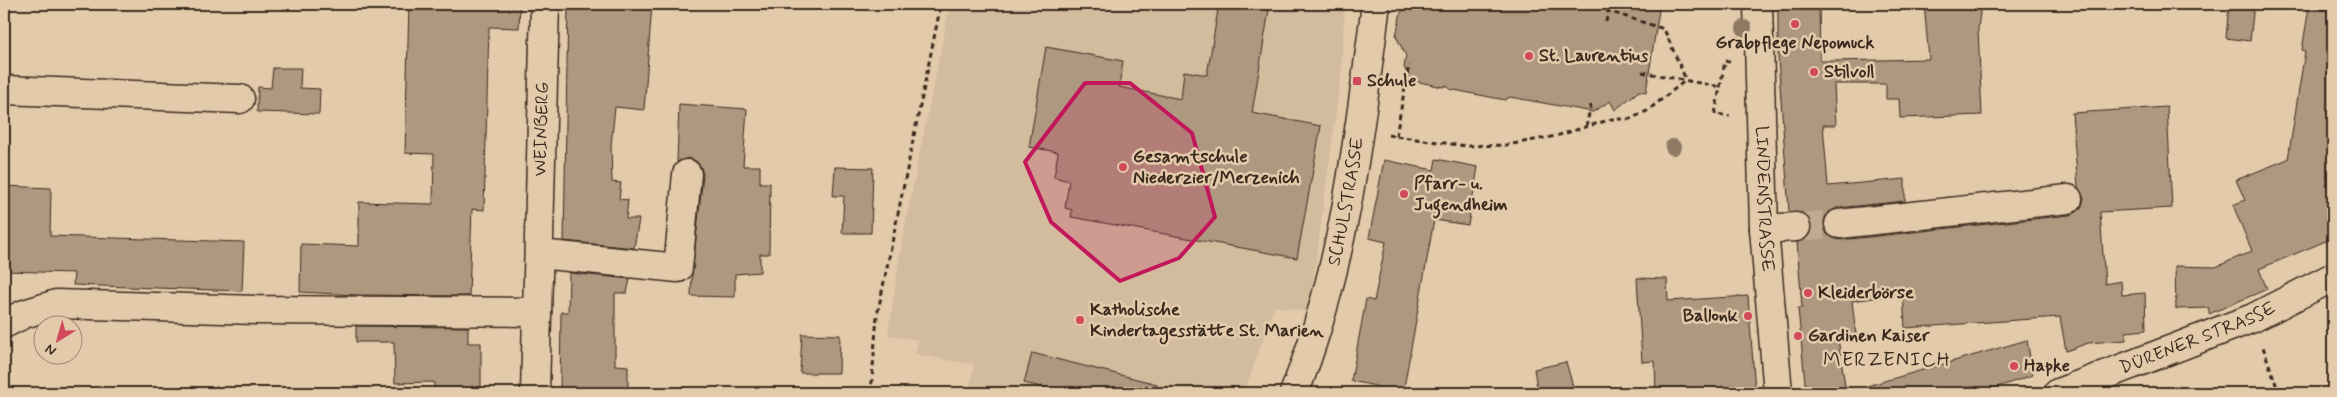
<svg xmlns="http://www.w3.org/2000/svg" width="2337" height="397" font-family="Mynerve,sans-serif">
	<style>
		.built { fill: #d3bb9e }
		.building { fill: #af9880; stroke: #3b2a1e }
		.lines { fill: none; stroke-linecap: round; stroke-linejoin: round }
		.minor-tunnel { stroke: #c1aa8f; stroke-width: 28; stroke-dasharray: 28 14; stroke-linecap: butt }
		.minor-casing { stroke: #3b2a1e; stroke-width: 31 }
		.path { stroke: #3b2a1e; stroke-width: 3; stroke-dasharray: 5 4; stroke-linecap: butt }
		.minor { stroke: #e3caab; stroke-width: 28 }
		.tree { fill: #8e7964 }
		.marked { fill: #c2185b; fill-opacity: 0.2; stroke: #c2185b; stroke-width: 4; stroke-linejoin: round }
		.poi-dot { fill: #d1495b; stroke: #e3caab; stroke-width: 2 }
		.labels { text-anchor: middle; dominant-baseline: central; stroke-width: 5; stroke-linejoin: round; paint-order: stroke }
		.poi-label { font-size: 18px; font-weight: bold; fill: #3b2a1e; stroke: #e3caab; text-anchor: start }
		.street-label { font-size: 18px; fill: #3b2a1e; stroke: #e3caab }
		.quarter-label { font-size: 20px; letter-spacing: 1px; fill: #3b2a1e; stroke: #e3caab }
	</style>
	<rect width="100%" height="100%" fill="#e3caab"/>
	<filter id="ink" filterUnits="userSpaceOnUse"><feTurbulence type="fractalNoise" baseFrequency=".02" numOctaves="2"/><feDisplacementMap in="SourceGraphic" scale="10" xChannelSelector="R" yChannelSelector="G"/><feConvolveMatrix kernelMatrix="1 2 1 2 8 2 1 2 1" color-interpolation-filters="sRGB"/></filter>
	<g filter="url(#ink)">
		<path class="built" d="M 950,4 L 1345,4 L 1341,76 L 1309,312 L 1275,306 L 1244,393 L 969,393 L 974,365 L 915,354 L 918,340 L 888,335 L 902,240 Z"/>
		<g class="building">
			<path d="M 409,4 L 520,4 L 519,28 L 489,27 L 484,210 L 472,209 L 469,296 L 356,295 L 300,292 L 301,244 L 359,246 L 359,202 L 433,204 L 434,154 L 405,153 Z"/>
			<path d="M 568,4 L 652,4 L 644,110 L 615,107 L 611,145 L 612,182 L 621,183 L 619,199 L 628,200 L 626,219 L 639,219 L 634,248 L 564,241 Z"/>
			<path d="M 1219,4 L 1270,4 L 1252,113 L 1321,126 L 1297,258 L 1071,217 L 1072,210 L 1065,208 L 1069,181 L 1054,177 L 1058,152 L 1029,147 L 1046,47 L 1123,61 L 1119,87 L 1181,99 L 1184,71 L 1207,75 Z"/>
			<path d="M 1410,4 L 1660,4 L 1646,92 L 1639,91 L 1615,110 L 1610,101 L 1593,112 L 1510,97 L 1505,100 L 1449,89 L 1447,85 L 1443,87 L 1410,80 L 1404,67 L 1406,56 L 1396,36 L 1401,12 Z"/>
			<path d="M 1778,4 L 1819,4 L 1820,61 L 1832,61 L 1929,59 L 1924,4 L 1981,4 L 1978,29 L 1982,115 L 1900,118 L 1899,99 L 1886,99 L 1886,84 L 1834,84 L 1836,125 L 1823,125 L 1828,186 L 1905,179 L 1905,201 L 1837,208 L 1829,212 L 1825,218 L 1824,226 L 1827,234 L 1833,238 L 1841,240 L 2070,215 L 2077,212 L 2082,206 L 2084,198 L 2078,187 L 2072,113 L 2167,107 L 2172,208 L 2100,212 L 2105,284 L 2121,281 L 2122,295 L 2145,293 L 2146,330 L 2126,332 L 2126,340 L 2088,343 L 2066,351 L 2060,317 L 1905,328 L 1903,294 L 1852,301 L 1856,335 L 1838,338 L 1846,393 L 1806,393 L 1798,308 L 1802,308 L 1797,242 L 1805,240 L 1810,234 L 1812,226 L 1809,218 L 1803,213 L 1789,212 L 1778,58 Z"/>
			<path d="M 2229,4 L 2254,4 L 2250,41 L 2226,38 Z"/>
			<path d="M 2309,7 L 2333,11 L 2333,238 L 2259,269 L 2267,289 L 2209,314 L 2209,308 L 2176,309 L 2175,266 L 2216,267 L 2252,251 L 2233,205 L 2245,200 L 2236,180 L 2288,159 L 2305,51 L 2302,50 Z"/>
			<path d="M 273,68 L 301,68 L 300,88 L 320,89 L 319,114 L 257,112 L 258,87 L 271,88 Z"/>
			<path d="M 679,104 L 747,109 L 743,166 L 760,166 L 760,183 L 770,183 L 769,254 L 760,254 L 760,272 L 735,274 L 735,297 L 691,296 L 692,275 L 703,175 L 701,167 L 696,161 L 688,158 L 677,162 Z"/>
			<path d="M 1436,159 L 1478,167 L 1468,225 L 1434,220 L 1403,393 L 1377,393 L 1376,386 L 1351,381 L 1366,299 L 1374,301 L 1386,242 L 1369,238 L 1384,160 L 1434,170 Z"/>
			<path d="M 835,167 L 873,168 L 871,233 L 842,233 L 844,196 L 833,196 Z"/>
			<path d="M 4,186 L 51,188 L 50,236 L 244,242 L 242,291 L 73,285 L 74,273 L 4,271 Z"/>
			<path d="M 569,273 L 630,279 L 627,293 L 615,293 L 615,365 L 628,366 L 628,393 L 560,393 L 561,312 L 568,312 Z"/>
			<path d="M 1637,278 L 1667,279 L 1668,301 L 1748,296 L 1755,390 L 1684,389 L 1684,393 L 1656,393 L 1655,361 L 1642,362 Z"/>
			<path d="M 356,326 L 468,327 L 468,343 L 481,343 L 481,391 L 434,391 L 434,382 L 395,383 L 394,342 L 356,342 Z"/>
			<path d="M 802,334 L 840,335 L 839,373 L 800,373 Z"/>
			<path d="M 2027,340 L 2033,375 L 1980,393 L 1868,393 L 1867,386 Z"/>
			<path d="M 1032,353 L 1157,384 L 1156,393 L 1044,393 L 1046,388 L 1024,383 Z"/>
			<path d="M 1566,362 L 1575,393 L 1538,393 L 1534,369 Z"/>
		</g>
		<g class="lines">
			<path class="minor-tunnel" d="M 1796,227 L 1839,224"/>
			<g class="minor-casing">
				<g id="minor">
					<path id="s1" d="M 1758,4 L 1764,229 L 1778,393"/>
					<path d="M 4,90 L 240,99"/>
					<path d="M 1839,224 L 2068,199"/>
					<path d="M 1764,229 L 1796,227"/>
					<path d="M 539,254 L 678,268 L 687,174"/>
					<path d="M 4,324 L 24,314 L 56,304 L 256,310 L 537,312"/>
					<path id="s2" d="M 535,393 L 545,4"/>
					<path id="s3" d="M 1294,393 C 1344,270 1359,135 1376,4"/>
					<path id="s4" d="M 2058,393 L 2253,318 L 2333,277"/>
				</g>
			</g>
			<g class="path">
				<path d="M 1606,22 L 1608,11 L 1664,29 L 1686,80"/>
				<path d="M 1730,62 L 1725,61 L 1715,114 L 1730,116"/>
				<path d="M 1642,72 L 1720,87"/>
				<path d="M 1586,127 L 1591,105"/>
				<path d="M 1388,135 L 1466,146 L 1507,145 L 1556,136 L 1612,119 L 1630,119 L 1647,111 L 1686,80"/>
				<path d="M 1396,136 L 1409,65"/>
				<path d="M 2263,347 L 2279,393"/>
				<path d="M 871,393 L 877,316 L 941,4"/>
			</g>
			<use href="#minor" class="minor"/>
		</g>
		<g class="tree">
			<circle cx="1744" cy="28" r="8"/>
			<circle cx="1673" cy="147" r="8"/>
		</g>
	</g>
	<path class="marked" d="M 1085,83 L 1130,83 L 1192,133 L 1215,217 L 1179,258 L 1120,281 L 1051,222 L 1025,162 Z"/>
	<g class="poi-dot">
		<circle cx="1795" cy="24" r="5"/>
		<circle cx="1529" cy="56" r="5"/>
		<circle cx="1814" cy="72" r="5"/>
		<rect x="1352" y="76" width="10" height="10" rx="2.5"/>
		<circle cx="1123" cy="167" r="5"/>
		<circle cx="1404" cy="194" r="5"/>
		<circle cx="1808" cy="293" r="5"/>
		<circle cx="1748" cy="316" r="5"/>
		<circle cx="1080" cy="320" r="5"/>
		<circle cx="1798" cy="336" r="5"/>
		<circle cx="2014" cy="366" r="5"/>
	</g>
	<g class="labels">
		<g class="poi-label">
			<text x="1795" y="43" text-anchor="middle">Grabpflege Nepomuck</text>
			<text x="1539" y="56">St. Laurentius</text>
			<text x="1824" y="72">Stilvoll</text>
			<text x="1367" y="81">Schule</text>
			<text x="1133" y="157">Gesamtschule<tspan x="1133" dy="21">Niederzier/Merzenich</tspan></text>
			<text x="1414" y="184">Pfarr- u.<tspan x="1414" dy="21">Jugendheim</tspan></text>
			<text x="1818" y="293">Kleiderbörse</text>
			<text x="1090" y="310">Katholische<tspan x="1090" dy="21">Kindertagesstätte St. Marien</tspan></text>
			<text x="1738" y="316" text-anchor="end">Ballonk</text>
			<text x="1808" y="336">Gardinen Kaiser</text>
			<text x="2024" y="366">Hapke</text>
		</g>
		<g class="street-label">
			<text stroke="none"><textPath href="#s2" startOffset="264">WEINBERG</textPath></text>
			<text stroke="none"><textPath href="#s1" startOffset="195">LINDENSTRASSE</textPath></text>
			<text stroke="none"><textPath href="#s3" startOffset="199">SCHULSTRASSE</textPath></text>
			<text stroke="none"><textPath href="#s4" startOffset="150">DÜRENER STRASSE</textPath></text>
		</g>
		<g class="quarter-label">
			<text x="1887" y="360">MERZENICH</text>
		</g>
	</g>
	<rect width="2337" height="397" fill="none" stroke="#e3caab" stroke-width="20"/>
	<rect x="10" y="10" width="2317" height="377" fill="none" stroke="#3b2a1e" stroke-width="2" filter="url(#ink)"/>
	<g transform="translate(58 340) rotate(217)"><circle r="24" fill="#e3caab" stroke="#a08a73"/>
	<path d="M0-4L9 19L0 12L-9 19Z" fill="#d1495b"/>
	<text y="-8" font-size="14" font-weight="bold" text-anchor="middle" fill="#3b2a1e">N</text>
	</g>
</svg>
